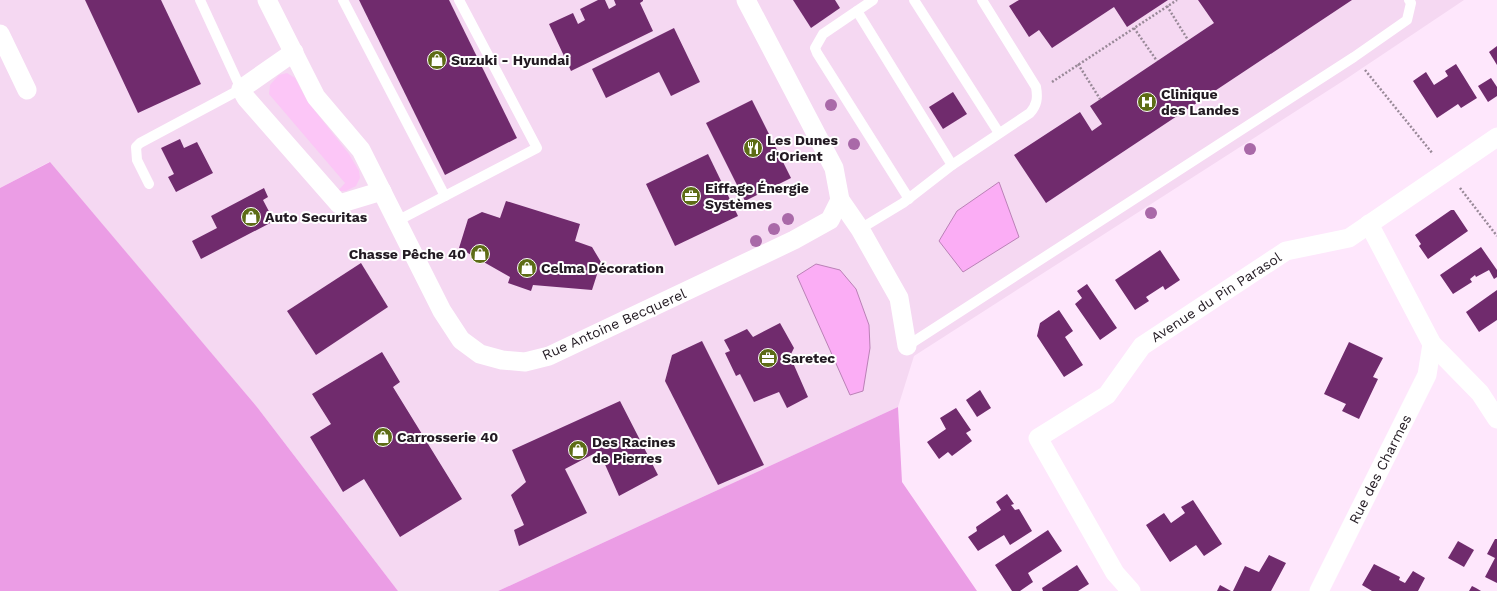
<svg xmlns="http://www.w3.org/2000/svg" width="1497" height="591" font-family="'Work Sans',sans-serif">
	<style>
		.built { fill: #f5d8f2 }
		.green { fill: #fcc6f7 }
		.forest { fill: #eb9de5 }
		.water { fill: #fbadf5; stroke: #ba81b6 }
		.building { fill: #702b6d }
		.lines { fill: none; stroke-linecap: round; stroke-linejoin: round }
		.path { stroke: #998998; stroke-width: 2.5; stroke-dasharray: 2 2; stroke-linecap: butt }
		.lane { stroke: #fff; stroke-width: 10 }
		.street { stroke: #fff; stroke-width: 19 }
		.tree { fill: #a969a8 }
		.labels { text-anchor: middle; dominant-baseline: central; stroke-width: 4; stroke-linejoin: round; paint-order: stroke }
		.poi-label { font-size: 14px; font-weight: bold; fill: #221a22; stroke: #fff; text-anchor: start }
		.street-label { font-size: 14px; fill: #221a22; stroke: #fff }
	</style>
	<rect width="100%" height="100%" fill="#fee7fc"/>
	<path class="built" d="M 0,0 L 1464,0 L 1346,79 L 914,356 L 898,407 L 498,591 L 398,591 L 257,407 L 49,162 L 0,188 Z"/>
	<path class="green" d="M 287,73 L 295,78 L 307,101 L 349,154 L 359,171 L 360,178 L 356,186 L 346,191 L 338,191 L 345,183 L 269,94 L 270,85 L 279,75 Z"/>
	<g class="forest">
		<path d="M 50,162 L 257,407 L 398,591 L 0,591 L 0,188 Z"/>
		<path d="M 898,407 L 902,482 L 977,591 L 498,591 Z"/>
	</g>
	<g class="water">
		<path d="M 999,182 L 1019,237 L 963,272 L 939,241 L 957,211 Z"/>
		<path d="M 816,264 L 840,270 L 856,289 L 869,325 L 870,348 L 863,391 L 850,395 L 797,276 Z"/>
	</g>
	<g class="building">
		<path d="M 85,0 L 161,0 L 201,84 L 138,113 Z"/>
		<path d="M 359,0 L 449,0 L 517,138 L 445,175 Z"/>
		<path d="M 598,0 L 605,0 L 609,9 L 616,5 L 614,0 L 643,0 L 643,1 L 640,3 L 653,31 L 571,71 L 549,24 L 573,13 L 578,24 L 585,20 L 580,9 Z"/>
		<path d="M 793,0 L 835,0 L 840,8 L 811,28 Z"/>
		<path d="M 1019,0 L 1168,0 L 1127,27 L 1114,7 L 1052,48 L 1039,30 L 1029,37 L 1009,6 Z"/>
		<path d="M 1198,0 L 1352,0 L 1046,203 L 1014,155 L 1080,112 L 1092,131 L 1102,124 L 1090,106 L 1214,23 Z"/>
		<path d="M 674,28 L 700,82 L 671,96 L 659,72 L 606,98 L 592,69 Z"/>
		<path d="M 1497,46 L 1497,65 L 1489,52 Z"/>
		<path d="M 1456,64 L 1477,98 L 1461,108 L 1458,104 L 1437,118 L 1413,81 L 1426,72 L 1434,85 L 1448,76 L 1445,71 Z"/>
		<path d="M 1491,78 L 1497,87 L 1497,96 L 1488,102 L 1478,86 Z"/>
		<path d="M 953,92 L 967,114 L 943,129 L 929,107 Z"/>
		<path d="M 752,100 L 791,178 L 745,201 L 706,123 Z"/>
		<path d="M 180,139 L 184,148 L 197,142 L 213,173 L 176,192 L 168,177 L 174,174 L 161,148 Z"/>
		<path d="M 708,154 L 738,216 L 675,246 L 646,184 Z"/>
		<path d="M 264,188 L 268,197 L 263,200 L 274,221 L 201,259 L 192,241 L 217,228 L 211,216 Z"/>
		<path d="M 506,201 L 580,224 L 575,241 L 592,247 L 601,262 L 592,290 L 533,285 L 531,291 L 508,283 L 510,277 L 459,248 L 468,219 L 482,212 L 500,218 Z"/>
		<path d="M 1451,210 L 1454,210 L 1468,231 L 1428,259 L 1419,246 L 1421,244 L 1415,235 Z"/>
		<path d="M 1481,247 L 1497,270 L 1497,277 L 1494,279 L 1489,270 L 1476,277 L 1475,275 L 1470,279 L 1472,282 L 1453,294 L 1440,275 Z"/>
		<path d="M 1160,250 L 1180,280 L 1165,290 L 1163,286 L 1146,297 L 1149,301 L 1135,310 L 1115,280 Z"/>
		<path d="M 361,263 L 388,307 L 316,355 L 287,311 Z"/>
		<path d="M 1087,284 L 1117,328 L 1100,340 L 1075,304 L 1082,298 L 1077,291 Z"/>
		<path d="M 1497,290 L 1497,320 L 1479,332 L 1466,312 Z"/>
		<path d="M 1059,310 L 1073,331 L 1065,337 L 1083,365 L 1064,377 L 1037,336 L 1040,323 Z"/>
		<path d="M 780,323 L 794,348 L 790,356 L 808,397 L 787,408 L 779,392 L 754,402 L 740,374 L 736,376 L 725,353 L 730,351 L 724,340 L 747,329 L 753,337 Z"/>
		<path d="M 702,341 L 764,465 L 718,485 L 665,381 L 672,355 Z"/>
		<path d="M 1349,342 L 1383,358 L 1373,377 L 1378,379 L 1359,419 L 1342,411 L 1346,404 L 1324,394 Z"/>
		<path d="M 382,352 L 400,382 L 393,387 L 462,499 L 400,537 L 364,479 L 343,492 L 310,437 L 331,424 L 312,394 Z"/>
		<path d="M 980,390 L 991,408 L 977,417 L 966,400 Z"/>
		<path d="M 620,401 L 658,475 L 619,496 L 599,451 L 565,469 L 587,513 L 519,546 L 514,530 L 524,525 L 511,495 L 526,482 L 512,450 Z"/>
		<path d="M 956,408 L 971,430 L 966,433 L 972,441 L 952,456 L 948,452 L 939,459 L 927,442 L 946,429 L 940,418 Z"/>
		<path d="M 1007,494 L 1014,504 L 1011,505 L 1015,510 L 1019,509 L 1032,531 L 1010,545 L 1004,535 L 978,551 L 968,537 L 977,531 L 976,527 L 1001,510 L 996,502 Z"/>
		<path d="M 1193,500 L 1222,544 L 1204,556 L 1196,545 L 1170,562 L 1146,525 L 1164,513 L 1171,523 L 1185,513 L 1181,507 Z"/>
		<path d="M 1048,530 L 1062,551 L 1028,573 L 1033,582 L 1020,591 L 1012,591 L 995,565 Z"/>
		<path d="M 1495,539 L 1497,539 L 1497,583 L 1485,577 L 1495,558 L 1487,554 Z"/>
		<path d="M 1458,541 L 1474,550 L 1464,567 L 1448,558 Z"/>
		<path d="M 1269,555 L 1286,563 L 1271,591 L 1233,591 L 1245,566 L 1259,572 Z"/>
		<path d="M 1374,564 L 1400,577 L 1399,580 L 1405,583 L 1413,571 L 1425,578 L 1418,591 L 1372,591 L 1362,585 Z"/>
		<path d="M 1077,565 L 1089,584 L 1078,591 L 1043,591 L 1042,588 Z"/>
		<path d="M 1220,585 L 1231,591 L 1217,591 Z"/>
		<path d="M 1472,586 L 1476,588 L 1481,591 L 1469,591 Z"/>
	</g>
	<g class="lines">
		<g class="path">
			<path d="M 1167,6 L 1188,40"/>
			<path d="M 1134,28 L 1157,61"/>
			<path d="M 1078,64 L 1100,99"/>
			<path d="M 1365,70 L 1433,154"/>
			<path d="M 1052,82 L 1177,0"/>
			<path d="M 1460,188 L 1497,236"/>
		</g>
		<g class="lane">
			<path d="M 343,0 L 445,196"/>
			<path d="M 873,0 L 823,34 L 815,48 L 817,53 L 909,199"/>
			<path d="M 914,0 L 999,133"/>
			<path d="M 857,11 L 952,165"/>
			<path d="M 149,184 L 137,160 L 136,147 L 140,143 L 241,89 L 200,0"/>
			<path d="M 397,221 L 537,148 L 459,0"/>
			<path d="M 860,229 L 903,203 L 952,165 L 1030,113 C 1037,105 1038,98 1036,87 L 982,0"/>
			<path d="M 907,346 L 1354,57 L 1407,20 L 1411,3 L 1409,0"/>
		</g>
		<g class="street">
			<path d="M 267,0 L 316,97 L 361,150 L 442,311 L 461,340 L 480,354 L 502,360 L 525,362 L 549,356 L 794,240 L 830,220 L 840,200"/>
			<path d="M 746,0 L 834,168 L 840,200 L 860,229 L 899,298 L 907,346"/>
			<path d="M 0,34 L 27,90"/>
			<path d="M 294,52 L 241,89 L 246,98 L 339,204 L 382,191"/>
			<path d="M 1369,224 L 1432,344 L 1480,393 L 1497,419"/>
			<path d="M 1131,591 L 1115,573 L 1038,438 L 1107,395 L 1142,346 L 1286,251 L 1349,238 L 1497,137"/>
			<path d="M 1319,591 L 1427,375 L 1432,344"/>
		</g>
	</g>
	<g class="tree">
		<circle cx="831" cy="105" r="6"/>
		<circle cx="854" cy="144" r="6"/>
		<circle cx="1250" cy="149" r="6"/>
		<circle cx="1151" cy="213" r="6"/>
		<circle cx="788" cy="219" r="6"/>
		<circle cx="774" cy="229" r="6"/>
		<circle cx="756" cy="241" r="6"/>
	</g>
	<defs>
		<g id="shop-disc" transform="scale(1)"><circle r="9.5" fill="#5d6c16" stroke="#fff"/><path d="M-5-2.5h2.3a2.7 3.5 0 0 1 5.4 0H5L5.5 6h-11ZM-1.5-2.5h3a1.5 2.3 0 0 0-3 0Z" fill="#fff"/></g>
		<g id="hospital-disc" transform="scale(1)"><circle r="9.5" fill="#5d6c16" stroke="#fff"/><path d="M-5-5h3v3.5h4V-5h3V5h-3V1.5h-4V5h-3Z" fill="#fff"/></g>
		<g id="restaurant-disc" transform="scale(1)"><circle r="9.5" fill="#5d6c16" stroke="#fff"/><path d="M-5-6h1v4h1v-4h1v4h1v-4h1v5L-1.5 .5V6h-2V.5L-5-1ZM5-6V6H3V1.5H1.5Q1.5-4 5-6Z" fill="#fff"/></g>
		<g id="office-disc" transform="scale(1)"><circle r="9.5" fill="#5d6c16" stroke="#fff"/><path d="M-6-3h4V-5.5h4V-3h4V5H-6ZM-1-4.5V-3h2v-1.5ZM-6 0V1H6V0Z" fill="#fff"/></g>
	</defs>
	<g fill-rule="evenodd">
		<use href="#shop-disc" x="437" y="60"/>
		<use href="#hospital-disc" x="1147" y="102"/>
		<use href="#restaurant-disc" x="753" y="148"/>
		<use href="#office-disc" x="691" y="196"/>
		<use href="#shop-disc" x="251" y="217"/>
		<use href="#shop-disc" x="480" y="254"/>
		<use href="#shop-disc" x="527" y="268"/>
		<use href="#office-disc" x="768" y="358"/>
		<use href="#shop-disc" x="383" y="437"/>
		<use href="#shop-disc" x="578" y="450"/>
	</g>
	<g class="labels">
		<g class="poi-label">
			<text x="451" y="60">Suzuki - Hyundai</text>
			<text x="1161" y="94">Clinique<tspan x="1161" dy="16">des Landes</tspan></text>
			<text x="767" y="140">Les Dunes<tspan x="767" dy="16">d'Orient</tspan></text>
			<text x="705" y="188">Eiffage Énergie<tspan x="705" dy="16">Systèmes</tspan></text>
			<text x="265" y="217">Auto Securitas</text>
			<text x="466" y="254" text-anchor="end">Chasse Pêche 40</text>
			<text x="541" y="268">Celma Décoration</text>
			<text x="782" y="358">Saretec</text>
			<text x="397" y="437">Carrosserie 40</text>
			<text x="592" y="442">Des Racines<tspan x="592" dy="16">de Pierres</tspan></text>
		</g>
		<g class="street-label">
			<text transform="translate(1216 297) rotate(-33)">Avenue du Pin Parasol</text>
			<text transform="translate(614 324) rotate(-24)">Rue Antoine Becquerel</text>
			<text transform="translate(1380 469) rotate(-63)">Rue des Charmes</text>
		</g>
	</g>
</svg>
